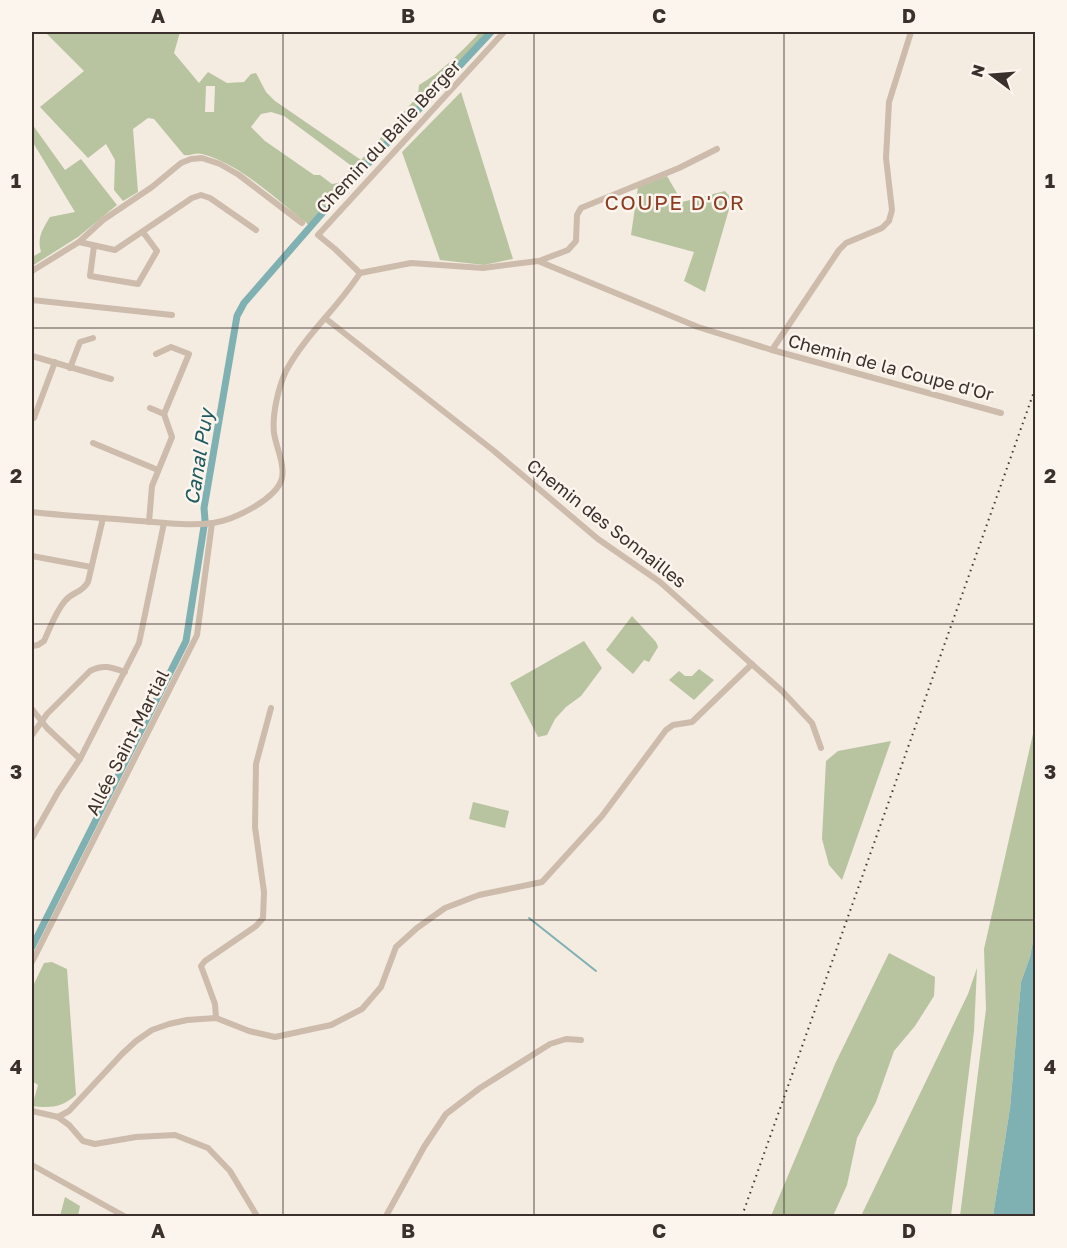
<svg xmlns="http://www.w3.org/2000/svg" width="1067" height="1248" font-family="'Golos Text',sans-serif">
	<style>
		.green { fill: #b8c4a0; fill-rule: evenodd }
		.water { fill: #7fb0b2 }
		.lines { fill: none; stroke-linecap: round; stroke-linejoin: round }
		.stream { stroke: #7fb0b2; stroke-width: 2 }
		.canal { stroke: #7fb0b2; stroke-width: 7 }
		.street { stroke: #cdbbac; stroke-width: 6 }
		.rail { stroke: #3b302b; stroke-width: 2; stroke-dasharray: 1.5 4.5; stroke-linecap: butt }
		.grid { fill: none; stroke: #3b302b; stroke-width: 1.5; stroke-opacity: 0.55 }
		.labels { text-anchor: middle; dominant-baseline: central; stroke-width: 5; stroke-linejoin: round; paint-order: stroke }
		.street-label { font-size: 18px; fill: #3b302b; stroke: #fbf5ee }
		.water-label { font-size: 20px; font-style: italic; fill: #1f5a5e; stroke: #fbf5ee }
		.quarter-label { font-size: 21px; letter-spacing: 1.5px; fill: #8c3b22; stroke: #fbf5ee }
		.neatline { fill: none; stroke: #3b302b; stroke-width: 2 }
		.grid-label { font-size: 20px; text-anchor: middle; font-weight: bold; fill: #3b302b }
	</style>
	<rect width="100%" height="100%" fill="#f4ebe1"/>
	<g class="green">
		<path d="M 45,32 L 180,32 L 174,53 L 199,83 L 208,72 L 227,83 L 244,82 L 251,74 L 256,73 L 266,92 L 275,101 L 361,160 L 418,96 L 419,85 C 443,71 461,52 480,32 L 489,32 L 309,225 C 278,201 241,164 202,154 C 196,152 191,156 184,155 L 154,119 L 148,118 L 133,129 L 138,192 L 123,201 L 114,190 L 115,160 L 106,144 L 88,158 L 40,107 L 84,71 ZM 206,86 L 215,86 L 214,112 L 205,112 ZM 271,112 L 284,116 L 353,167 L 338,183 L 332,184 L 320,175 L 314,175 L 265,141 L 251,127 L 261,114 Z"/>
		<path d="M 461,92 L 513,259 L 484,265 L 440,260 L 402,152 Z"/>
		<path d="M 32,124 L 65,170 L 81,159 L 117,205 L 78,237 L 32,266 L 32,257 L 41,252 C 37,238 42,230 50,217 L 75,212 L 32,141 Z"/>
		<path d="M 667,176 L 682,202 L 725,191 L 732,199 L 705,292 L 684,281 L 694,252 L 631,235 L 638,187 Z"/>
		<path d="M 632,616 L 656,642 L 658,647 L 649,662 L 644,660 L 633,674 L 606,650 Z"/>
		<path d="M 584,641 L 602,668 L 581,696 L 566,707 L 555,719 L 547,735 L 538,737 L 510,683 Z"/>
		<path d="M 699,669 L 714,680 L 694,700 L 669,680 L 679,671 L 685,676 L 692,676 Z"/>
		<path d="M 1035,725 L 1035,930 L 1030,957 L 1021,982 L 1010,1108 L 993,1216 L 960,1216 L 986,1009 L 984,949 Z"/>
		<path d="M 891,741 L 842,880 L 829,865 L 822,839 L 826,761 L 838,751 Z"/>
		<path d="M 473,802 L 509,811 L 505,828 L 469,819 Z"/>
		<path d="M 889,953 L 935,977 L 934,996 L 915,1026 L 894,1051 L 876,1102 L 857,1138 L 847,1185 L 833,1216 L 771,1216 L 835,1064 Z"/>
		<path d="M 52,962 L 67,969 L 76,1095 C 61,1108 50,1108 32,1106 L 38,1085 L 32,1081 L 32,988 L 44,963 Z"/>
		<path d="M 977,968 L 974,1031 L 951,1216 L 861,1216 L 968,994 Z"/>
		<path d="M 65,1197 L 80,1206 L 78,1216 L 60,1216 Z"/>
	</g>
	<path class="water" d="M 1035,930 L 1035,1216 L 993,1216 L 1010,1108 L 1021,982 L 1030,957 Z"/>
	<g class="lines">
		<path class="stream" d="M 529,918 L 596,971"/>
		<path class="canal" d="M 32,947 L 186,641 L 205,520 L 204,508 L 237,316 L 244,303 L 332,202 L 491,32"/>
		<g class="street">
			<path d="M 79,242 L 115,250 L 192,198 L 201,195 L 210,198 L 256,230"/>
			<path d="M 94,246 L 90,276 L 138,284 L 157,251 L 143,232"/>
			<path d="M 539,261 L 568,250 L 576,241 L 577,215 L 581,208 L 679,168 L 717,149"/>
			<path d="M 32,271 L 79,242 L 103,220 L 152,187 L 181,163 L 191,159 L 202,158 L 220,164 L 239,175 L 302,223"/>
			<path d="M 360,273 L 335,249 L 318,235 L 504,32"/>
			<path d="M 32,300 L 172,315"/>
			<path d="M 325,318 L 494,451 L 598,539 L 660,582 L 782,691 L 812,723 L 821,748"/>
			<path d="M 772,350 L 839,250 L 846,243 L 882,228 L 889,221 L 892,210 L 886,158 L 889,102 L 911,32"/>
			<path d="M 156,354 L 171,347 L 189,354 L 164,414"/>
			<path d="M 32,356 L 111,379"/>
			<path d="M 70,368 L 80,342 L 93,338"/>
			<path d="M 34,418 L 55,362"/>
			<path d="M 93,443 L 158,470"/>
			<path d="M 32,512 C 68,516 104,518 140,521 C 164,523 189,526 213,523 C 234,520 277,499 282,478 C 285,464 276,447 274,433 C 272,415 278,388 286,371 C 305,335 338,308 360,273 L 411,263 L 483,268 L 538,261 L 698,327 L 772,350 L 1001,413"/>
			<path d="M 149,522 L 152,486 L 172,437 L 164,414 L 150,408"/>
			<path d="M 32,556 L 91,567"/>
			<path d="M 32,646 L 38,645 L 44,641 C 50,628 56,611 65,601 C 73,591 81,594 88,582 L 103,518"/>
			<path d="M 32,709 L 47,728 L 80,759"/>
			<path d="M 32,735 L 47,714 L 90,671 C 103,664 111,667 125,672"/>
			<path d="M 32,838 L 58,792 L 80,759 L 139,643 L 164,523"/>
			<path d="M 32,962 L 197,635 L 212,523"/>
			<path d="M 216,1018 L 215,1004 L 201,966 L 205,961 L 256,926 L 263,918 L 264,892 L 255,827 L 256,764 L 271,708"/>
			<path d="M 32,1111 L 58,1117 L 69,1125 L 83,1141 L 95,1144 L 136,1137 L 175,1135 L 208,1148 L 230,1171 L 257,1216"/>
			<path d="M 58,1117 L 69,1111 L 122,1054 L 136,1041 L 152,1030 L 169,1024 L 187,1020 L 216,1018 L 249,1031 L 275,1037 L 331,1025 L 362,1009 L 381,987 L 396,947 L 417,928 L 445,908 L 479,895 L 542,882 L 602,816 L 666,730 L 673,725 L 692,722 L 752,664"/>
			<path d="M 32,1165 L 124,1216"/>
			<path d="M 386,1216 L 424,1147 L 446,1114 L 480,1088 L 550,1044 L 566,1039 L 581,1040"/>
		</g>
		<path class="rail" d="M 742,1216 L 1036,386"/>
	</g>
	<path class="grid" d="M 283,32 L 283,1216M 534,32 L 534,1216M 784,32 L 784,1216M 32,328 L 1036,328M 32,624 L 1036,624M 32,920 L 1036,920"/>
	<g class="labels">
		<g class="street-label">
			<text transform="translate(388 136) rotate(-47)">Chemin du Baile Berger</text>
			<text transform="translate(891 367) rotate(15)">Chemin de la Coupe d'Or</text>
			<text transform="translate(607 523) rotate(38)">Chemin des Sonnailles</text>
			<text transform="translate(127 742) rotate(-63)">Allée Saint-Martial</text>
		</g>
		<g class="water-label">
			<text transform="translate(198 457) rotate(-81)">Canal Puy</text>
		</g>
		<g class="quarter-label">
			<text x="675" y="202">COUPE D'OR</text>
		</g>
	</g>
	<rect width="1067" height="1248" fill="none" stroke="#fbf5ee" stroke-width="66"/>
	<g transform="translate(992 75) rotate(286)" stroke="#fbf5ee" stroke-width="4.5" paint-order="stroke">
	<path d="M0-4.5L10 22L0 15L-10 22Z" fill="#3b302b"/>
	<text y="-9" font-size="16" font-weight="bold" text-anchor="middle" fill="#3b302b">N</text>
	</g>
	<rect x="33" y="33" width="1001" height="1182" class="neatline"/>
	<g class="grid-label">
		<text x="158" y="23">A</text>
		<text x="408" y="23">B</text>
		<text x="659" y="23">C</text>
		<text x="909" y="23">D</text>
		<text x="16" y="188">1</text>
		<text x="1050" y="188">1</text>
		<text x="16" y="483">2</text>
		<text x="1050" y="483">2</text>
		<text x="16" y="779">3</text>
		<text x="1050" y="779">3</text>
		<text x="16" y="1074">4</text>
		<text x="1050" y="1074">4</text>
		<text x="158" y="1238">A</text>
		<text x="408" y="1238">B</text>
		<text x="659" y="1238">C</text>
		<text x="909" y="1238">D</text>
	</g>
</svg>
